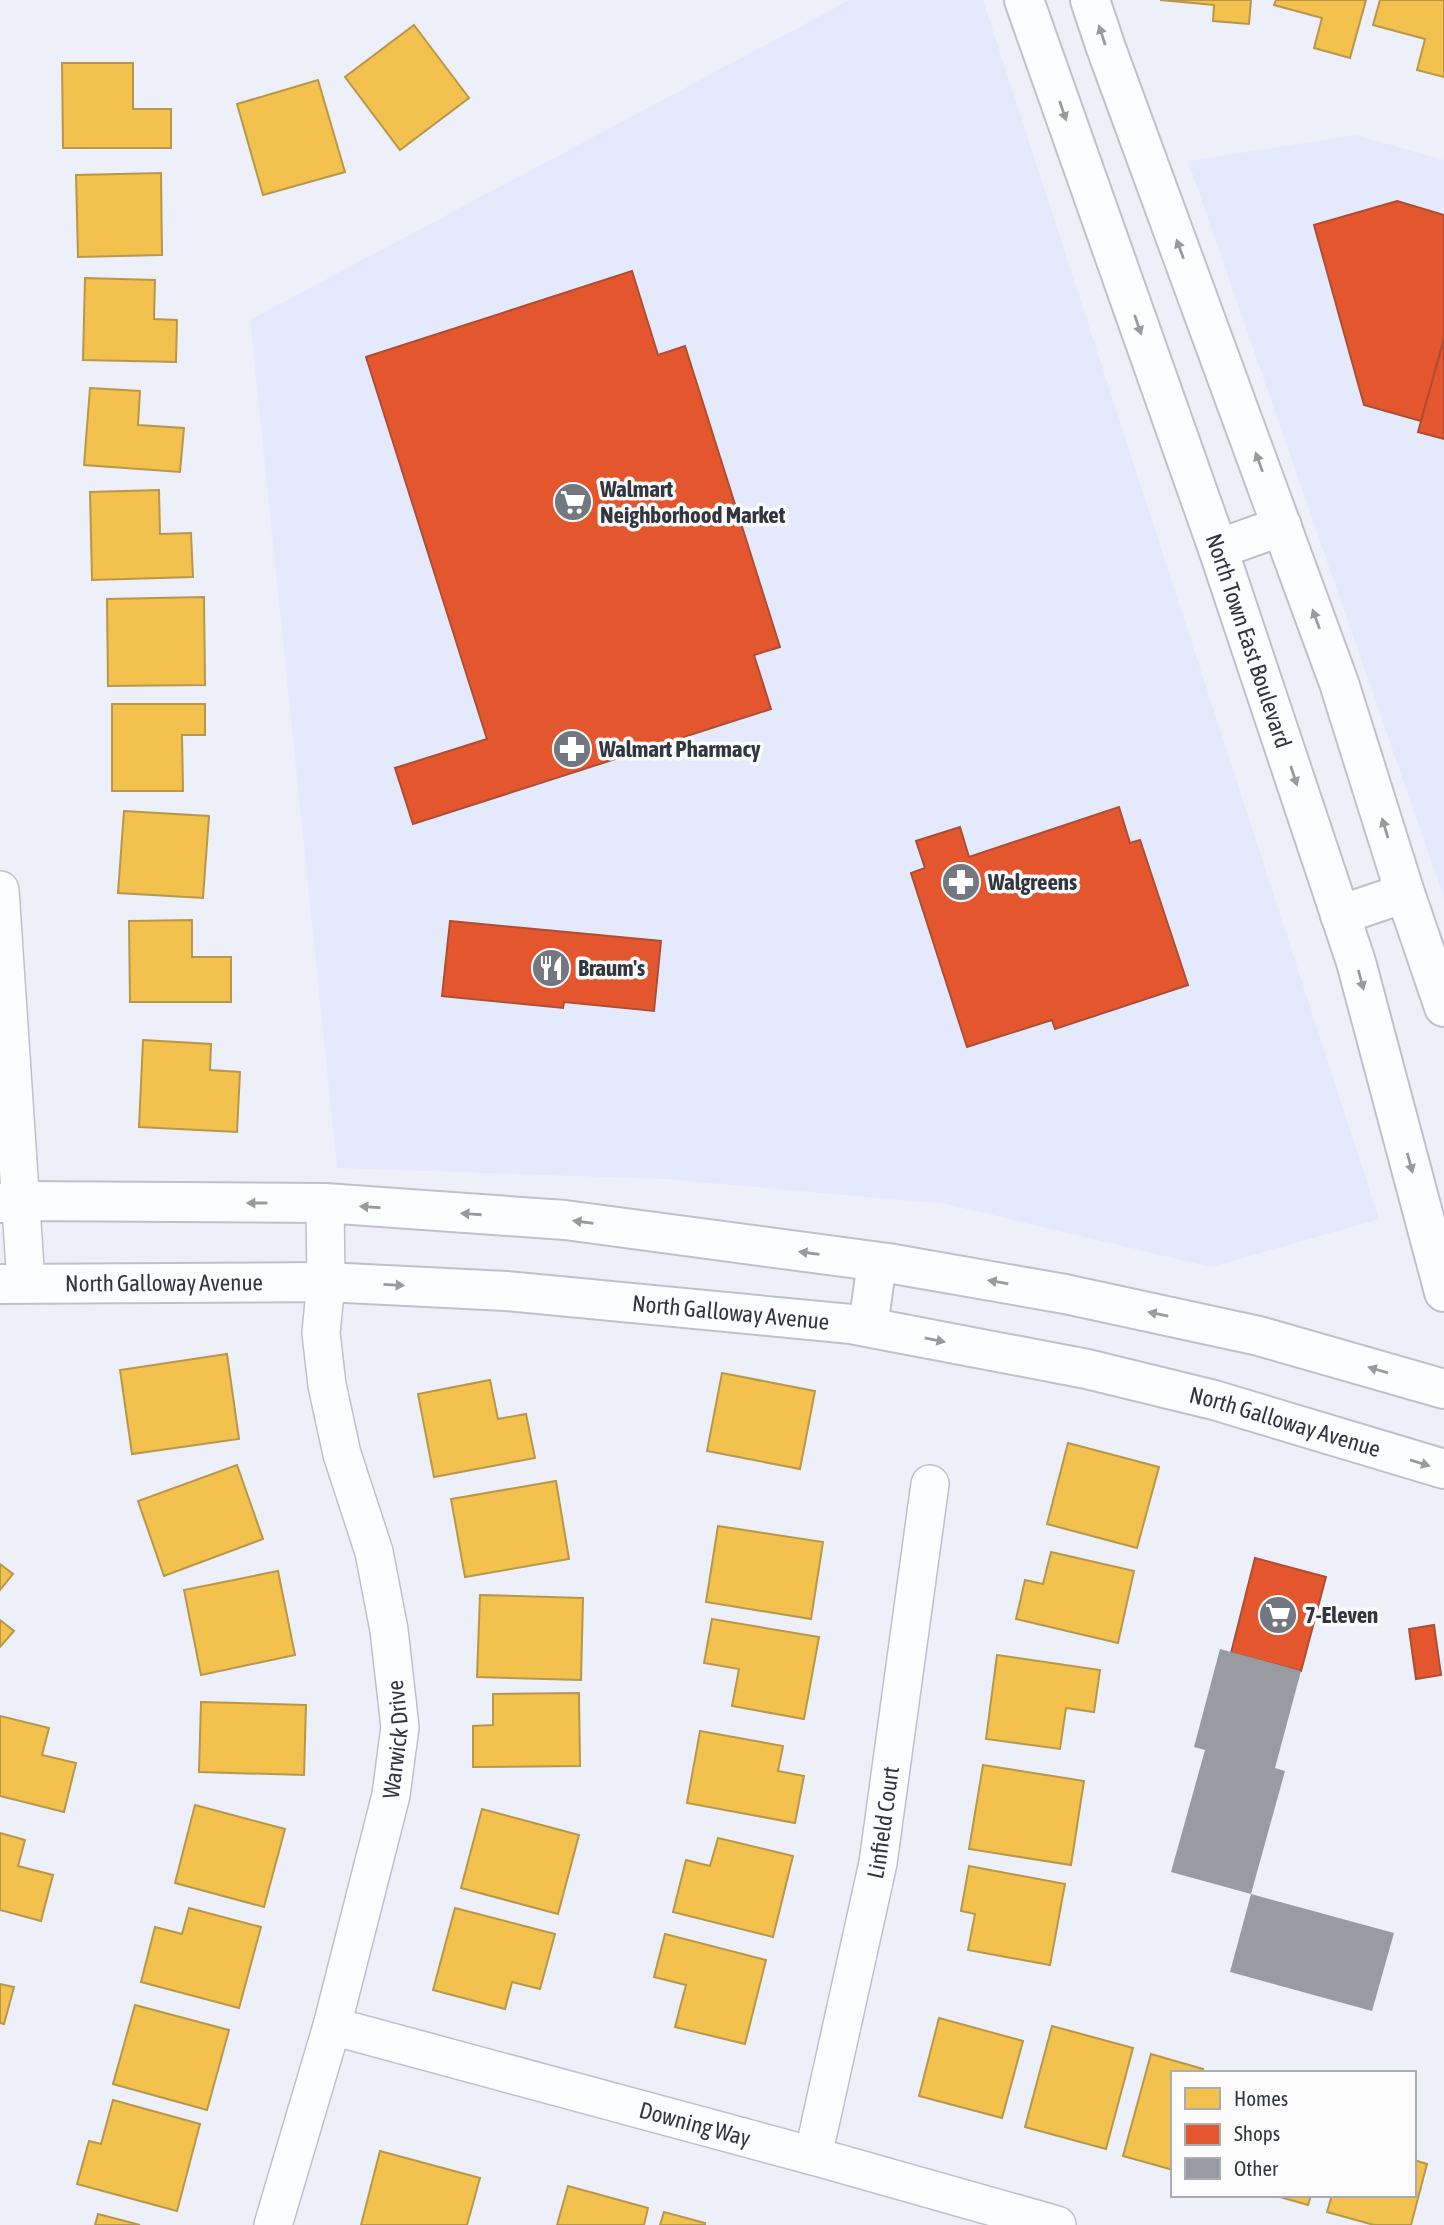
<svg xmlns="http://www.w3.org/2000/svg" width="1444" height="2225" font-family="'Asap Condensed',sans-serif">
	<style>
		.built { fill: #e4eafc }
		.homes { fill: #f2c14e; stroke: #b8974a; stroke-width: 2 }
		.shops { fill: #e4572e; stroke: #af4d33; stroke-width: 2 }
		.building { fill: #999ba3 }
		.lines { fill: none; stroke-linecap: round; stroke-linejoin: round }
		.minor-casing { stroke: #bec1c9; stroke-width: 40 }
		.major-casing { stroke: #bec1c9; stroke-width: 42 }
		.minor { stroke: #fcfdfe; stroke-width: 37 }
		.major { stroke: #fcfdfe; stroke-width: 38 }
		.oneway { fill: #979a9e }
		.labels { text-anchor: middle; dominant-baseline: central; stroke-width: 7; stroke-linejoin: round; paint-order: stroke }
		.poi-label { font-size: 23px; font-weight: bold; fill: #32363f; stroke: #fbfbfb; text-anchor: start }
		.street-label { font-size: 23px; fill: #32363f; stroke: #fbfbfb }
	</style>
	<rect width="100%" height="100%" fill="#edf0f8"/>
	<g class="built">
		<path d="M 850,0 L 983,0 L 1379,1219 L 1211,1267 L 946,1204 L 665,1179 L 337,1168 L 250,320 Z"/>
		<path d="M 1356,135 L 1444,160 L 1444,898 L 1188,161 Z"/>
	</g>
	<g class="homes">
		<path d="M 1160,0 L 1251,0 L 1249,24 L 1213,21 L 1214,5 Z"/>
		<path d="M 1276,0 L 1366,0 L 1350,58 L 1314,48 L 1322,18 L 1274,5 Z"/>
		<path d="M 1380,0 L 1444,0 L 1444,77 L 1417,70 L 1425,39 L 1373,25 Z"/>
		<path d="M 414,25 L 469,98 L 400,150 L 345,77 Z"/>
		<path d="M 62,63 L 133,63 L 133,109 L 171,109 L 171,148 L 63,148 Z"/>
		<path d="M 318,80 L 345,172 L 263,195 L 237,104 Z"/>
		<path d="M 161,173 L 162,255 L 78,257 L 76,175 Z"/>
		<path d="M 85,278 L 155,280 L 154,319 L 177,320 L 176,362 L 83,360 Z"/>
		<path d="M 90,388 L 140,391 L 138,425 L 184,428 L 180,472 L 84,465 Z"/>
		<path d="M 159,490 L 160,534 L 191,533 L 193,577 L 92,580 L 90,492 Z"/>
		<path d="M 204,597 L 205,685 L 108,686 L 107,599 Z"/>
		<path d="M 112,704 L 205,704 L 205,735 L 182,735 L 183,791 L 112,791 Z"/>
		<path d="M 124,811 L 209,816 L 203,898 L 118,893 Z"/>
		<path d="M 192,920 L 192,957 L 231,957 L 231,1002 L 130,1002 L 129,921 Z"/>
		<path d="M 143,1040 L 211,1044 L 210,1070 L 240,1072 L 237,1132 L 139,1127 Z"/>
		<path d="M 227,1354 L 239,1439 L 132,1454 L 120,1370 Z"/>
		<path d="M 722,1373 L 815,1391 L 800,1469 L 707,1451 Z"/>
		<path d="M 490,1380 L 498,1419 L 526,1414 L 535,1458 L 434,1477 L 418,1394 Z"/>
		<path d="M 1068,1443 L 1159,1467 L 1137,1548 L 1047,1524 Z"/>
		<path d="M 237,1465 L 263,1539 L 164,1576 L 138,1501 Z"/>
		<path d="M 556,1481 L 569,1559 L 465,1577 L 451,1499 Z"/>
		<path d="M 718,1526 L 823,1542 L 811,1619 L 706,1602 Z"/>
		<path d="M 1051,1552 L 1134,1571 L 1118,1643 L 1016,1619 L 1025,1580 L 1043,1584 Z"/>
		<path d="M 0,1564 L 13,1574 L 0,1590 Z"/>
		<path d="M 278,1571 L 295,1655 L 201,1675 L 184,1590 Z"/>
		<path d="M 480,1595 L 583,1598 L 581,1680 L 477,1677 Z"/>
		<path d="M 712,1619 L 819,1637 L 804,1719 L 732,1706 L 739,1669 L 704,1663 Z"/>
		<path d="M 0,1620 L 14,1631 L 0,1647 Z"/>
		<path d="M 997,1655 L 1100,1670 L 1094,1712 L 1066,1708 L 1060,1749 L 986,1739 Z"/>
		<path d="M 579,1693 L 580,1766 L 473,1767 L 473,1726 L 493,1725 L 493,1694 Z"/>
		<path d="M 201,1702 L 306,1705 L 304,1775 L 199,1772 Z"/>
		<path d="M 0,1716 L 49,1728 L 42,1755 L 76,1763 L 64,1812 L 0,1796 Z"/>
		<path d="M 700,1731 L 783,1746 L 778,1771 L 804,1776 L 795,1823 L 687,1803 Z"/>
		<path d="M 983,1765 L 1084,1781 L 1071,1865 L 969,1849 Z"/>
		<path d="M 195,1805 L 285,1829 L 264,1907 L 175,1883 Z"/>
		<path d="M 482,1809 L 579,1835 L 558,1914 L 461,1888 Z"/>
		<path d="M 0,1833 L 25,1840 L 18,1866 L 53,1875 L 41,1921 L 0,1910 Z"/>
		<path d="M 718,1838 L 793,1856 L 773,1937 L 673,1912 L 686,1860 L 710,1866 Z"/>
		<path d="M 969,1866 L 1065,1884 L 1050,1965 L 968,1950 L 975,1914 L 961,1911 Z"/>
		<path d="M 189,1908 L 261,1927 L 239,2008 L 141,1982 L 155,1927 L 182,1934 Z"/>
		<path d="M 455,1908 L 555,1934 L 540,1989 L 512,1982 L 505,2009 L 433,1990 Z"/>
		<path d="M 665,1934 L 766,1960 L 745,2044 L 675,2027 L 686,1985 L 654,1977 Z"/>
		<path d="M 0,1984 L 14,1987 L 4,2024 L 0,2023 Z"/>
		<path d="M 135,2005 L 229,2030 L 207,2110 L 113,2084 Z"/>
		<path d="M 939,2018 L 1023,2041 L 1002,2118 L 919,2096 Z"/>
		<path d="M 1052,2026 L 1133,2048 L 1106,2149 L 1025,2127 Z"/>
		<path d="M 1151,2054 L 1203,2069 L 1202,2073 L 1173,2073 L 1173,2170 L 1123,2156 Z"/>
		<path d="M 113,2100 L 200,2124 L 177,2211 L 77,2184 L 89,2141 L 101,2144 Z"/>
		<path d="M 380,2151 L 480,2178 L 467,2225 L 361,2225 Z"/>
		<path d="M 1414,2160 L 1427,2164 L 1411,2225 L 1374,2225 L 1327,2212 L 1332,2195 L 1414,2195 Z"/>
		<path d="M 568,2186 L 648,2208 L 644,2225 L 557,2225 Z"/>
		<path d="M 1273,2195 L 1311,2195 L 1308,2205 Z"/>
		<path d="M 664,2212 L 705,2223 L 705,2225 L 660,2225 Z"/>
		<path d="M 98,2214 L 140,2225 L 95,2225 Z"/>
	</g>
	<g class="shops">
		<path d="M 1397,201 L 1444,215 L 1444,339 L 1421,421 L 1364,405 L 1314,225 Z"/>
		<path d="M 632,271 L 658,355 L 685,346 L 780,647 L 754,655 L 771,709 L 413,824 L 395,768 L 487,739 L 366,357 Z"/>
		<path d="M 1444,339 L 1444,439 L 1418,432 Z"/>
		<path d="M 1119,807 L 1130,843 L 1140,840 L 1188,985 L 1055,1029 L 1052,1020 L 967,1047 L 911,873 L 925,868 L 916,841 L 960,827 L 969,857 Z"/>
		<path d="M 450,921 L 661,941 L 654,1011 L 564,1002 L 563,1008 L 442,996 Z"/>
		<path d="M 1255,1558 L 1326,1577 L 1301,1671 L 1231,1653 Z"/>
		<path d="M 1434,1625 L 1441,1675 L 1416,1679 L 1409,1629 Z"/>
	</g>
	<path class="building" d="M 1220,1649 L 1301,1671 L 1275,1768 L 1285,1771 L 1251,1894 L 1394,1933 L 1372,2011 L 1230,1972 L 1251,1894 L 1171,1872 L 1205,1750 L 1194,1747 Z"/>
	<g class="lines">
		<g class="minor-casing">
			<g id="minor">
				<path d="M 0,890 L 26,1283"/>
				<path id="s1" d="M 332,2026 L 813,2156 L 1057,2225"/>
				<path id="s2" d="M 813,2156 L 878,1863 L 930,1484"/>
				<path id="s3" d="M 273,2225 L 332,2026 L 391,1795 L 400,1727 L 389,1630 L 374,1552 L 342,1454 L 327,1385 L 321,1333 L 326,1282 L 325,1203"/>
			</g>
		</g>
		<g class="major-casing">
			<g id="major">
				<path id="s4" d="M 1024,0 L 1218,549 L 1356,962 L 1444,1292"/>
				<path d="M 1090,0 L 1106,48 L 1339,683 L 1405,893 L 1444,1007"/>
				<path d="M 1218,549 L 1282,526"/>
				<path d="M 1340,915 L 1405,893"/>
				<path d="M 0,1203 L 20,1201 L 325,1203 L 565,1220 L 888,1263 L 1065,1294 L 1259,1336 L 1444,1389"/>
				<path id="s5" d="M 0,1284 L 326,1282 L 506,1291 L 851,1324 L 1087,1369 L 1214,1400 L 1444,1469"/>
				<path d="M 868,1327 L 877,1262"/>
			</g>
		</g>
		<use href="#minor" class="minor"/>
		<use href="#major" class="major"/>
	</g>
	<defs><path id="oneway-solid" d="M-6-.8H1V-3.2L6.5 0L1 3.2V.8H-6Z" transform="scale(1.75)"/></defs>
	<g class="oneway">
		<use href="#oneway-solid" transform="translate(1102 35) rotate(-108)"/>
		<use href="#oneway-solid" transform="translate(1063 111) rotate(71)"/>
		<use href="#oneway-solid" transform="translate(1180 249) rotate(-110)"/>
		<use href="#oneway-solid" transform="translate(1138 325) rotate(71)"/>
		<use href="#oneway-solid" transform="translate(1259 462) rotate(-110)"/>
		<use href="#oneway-solid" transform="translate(1316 619) rotate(-110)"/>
		<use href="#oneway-solid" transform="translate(1294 776) rotate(72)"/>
		<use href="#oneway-solid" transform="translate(1385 828) rotate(-107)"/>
		<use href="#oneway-solid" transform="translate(1361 980) rotate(75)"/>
		<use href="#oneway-solid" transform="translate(1410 1163) rotate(75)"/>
		<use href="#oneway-solid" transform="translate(257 1203) rotate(-180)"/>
		<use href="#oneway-solid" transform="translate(370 1207) rotate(-176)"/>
		<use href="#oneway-solid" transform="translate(471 1214) rotate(-176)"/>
		<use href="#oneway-solid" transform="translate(583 1222) rotate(-172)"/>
		<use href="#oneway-solid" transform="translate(809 1253) rotate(-172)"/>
		<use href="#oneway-solid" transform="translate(998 1282) rotate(-170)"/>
		<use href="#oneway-solid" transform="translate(394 1285) rotate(3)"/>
		<use href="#oneway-solid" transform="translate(1158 1314) rotate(-168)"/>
		<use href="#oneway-solid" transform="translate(935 1340) rotate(11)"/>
		<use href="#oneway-solid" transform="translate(1378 1370) rotate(-164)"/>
		<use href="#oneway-solid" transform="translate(1420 1463) rotate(17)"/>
	</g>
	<defs>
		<g id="supermarket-disc" transform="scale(2.0125)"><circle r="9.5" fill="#737780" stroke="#fbfbfb"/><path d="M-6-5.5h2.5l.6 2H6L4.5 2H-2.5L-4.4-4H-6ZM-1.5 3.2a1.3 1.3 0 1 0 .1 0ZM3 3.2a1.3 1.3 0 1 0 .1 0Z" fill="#fff"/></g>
		<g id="pharmacy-disc" transform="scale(2.0125)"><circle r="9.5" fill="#737780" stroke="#fbfbfb"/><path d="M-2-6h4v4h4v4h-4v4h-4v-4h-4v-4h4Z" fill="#fff"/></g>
		<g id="restaurant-disc" transform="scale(2.0125)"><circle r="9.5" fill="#737780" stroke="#fbfbfb"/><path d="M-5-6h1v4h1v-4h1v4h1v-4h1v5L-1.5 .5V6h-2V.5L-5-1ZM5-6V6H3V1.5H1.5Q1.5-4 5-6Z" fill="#fff"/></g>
	</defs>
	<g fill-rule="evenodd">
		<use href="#supermarket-disc" x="573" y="502"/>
		<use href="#pharmacy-disc" x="572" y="749"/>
		<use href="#pharmacy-disc" x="961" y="882"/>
		<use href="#restaurant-disc" x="551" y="968"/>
		<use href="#supermarket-disc" x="1278" y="1615"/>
	</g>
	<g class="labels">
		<g class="poi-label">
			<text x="600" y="489">Walmart<tspan x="600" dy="26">Neighborhood Market</tspan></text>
			<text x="599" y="749">Walmart Pharmacy</text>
			<text x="988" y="882">Walgreens</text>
			<text x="578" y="968">Braum's</text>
			<text x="1305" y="1615">7-Eleven</text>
		</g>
		<g class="street-label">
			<text stroke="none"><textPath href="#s4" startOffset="679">North Town East Boulevard</textPath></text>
			<text stroke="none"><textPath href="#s5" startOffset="164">North Galloway Avenue</textPath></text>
			<text stroke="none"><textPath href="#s5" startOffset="732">North Galloway Avenue</textPath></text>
			<text stroke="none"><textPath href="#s5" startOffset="1298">North Galloway Avenue</textPath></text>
			<text stroke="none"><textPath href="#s3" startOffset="502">Warwick Drive</textPath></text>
			<text stroke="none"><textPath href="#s2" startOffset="341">Linfield Court</textPath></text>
			<text stroke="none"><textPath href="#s1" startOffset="376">Downing Way</textPath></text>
		</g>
	</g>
	<rect x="1171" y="2071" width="245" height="126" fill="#fbfbfb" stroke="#abacb0" stroke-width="2"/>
	<rect x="1185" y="2088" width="35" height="21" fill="#f2c14e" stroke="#abacb0" stroke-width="2"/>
	<text x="1234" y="2106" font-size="21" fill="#32363f">Homes</text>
	<rect x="1185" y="2124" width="35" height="21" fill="#e4572e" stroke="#abacb0" stroke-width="2"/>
	<text x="1234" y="2141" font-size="21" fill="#32363f">Shops</text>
	<rect x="1185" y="2158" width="35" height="21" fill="#999ba3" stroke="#abacb0" stroke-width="2"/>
	<text x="1234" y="2176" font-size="21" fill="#32363f">Other</text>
</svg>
